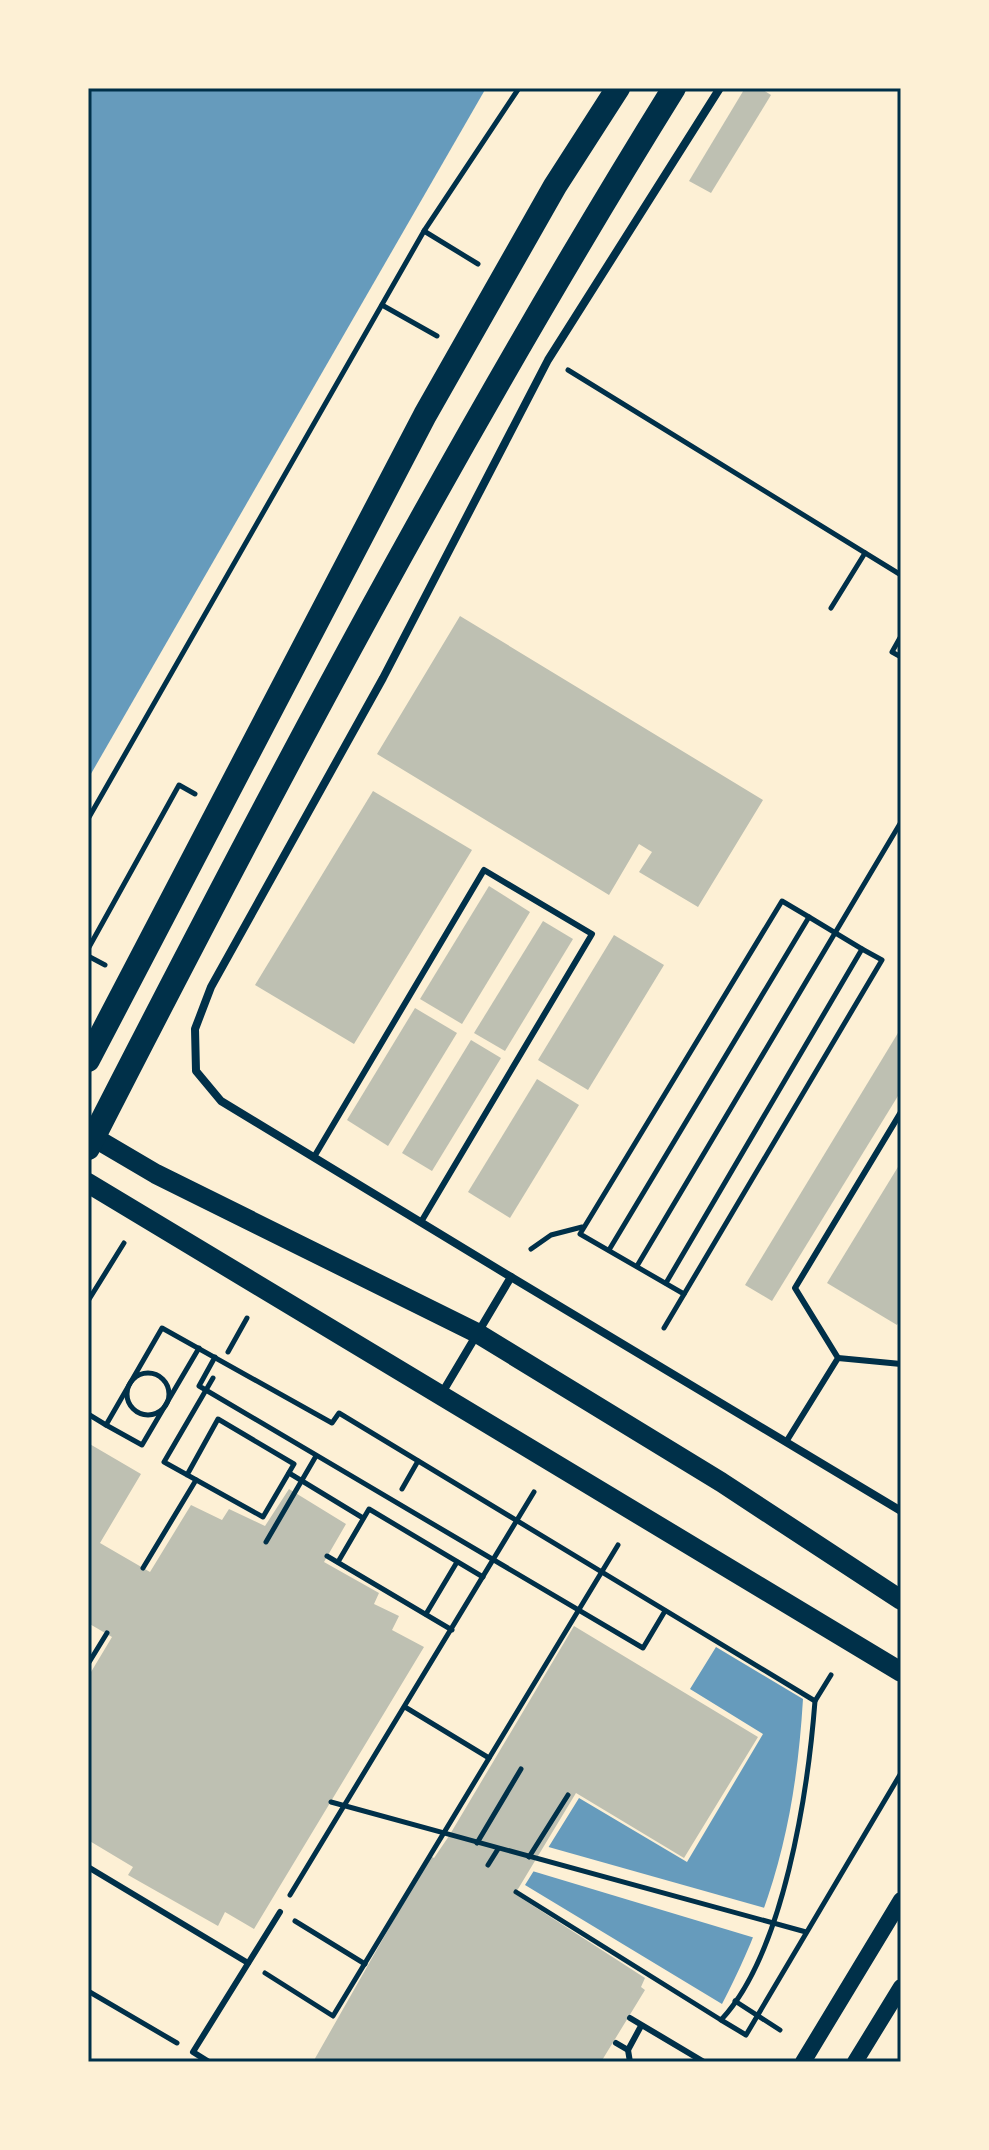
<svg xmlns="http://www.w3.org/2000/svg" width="989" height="2150" font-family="Cabin,sans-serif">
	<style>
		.water { fill: #669bbc }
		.pier { fill: #fdf0d5 }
		.building { fill: #bec0b2 }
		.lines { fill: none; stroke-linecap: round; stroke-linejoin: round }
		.path { stroke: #003049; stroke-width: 5 }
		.service { stroke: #003049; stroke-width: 6 }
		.minor { stroke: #003049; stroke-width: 8 }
		.secondary { stroke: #003049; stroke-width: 16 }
		.primary { stroke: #003049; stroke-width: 20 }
		.motorway { stroke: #003049; stroke-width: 24 }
		.neatline { fill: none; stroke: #003049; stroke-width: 3 }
	</style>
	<rect width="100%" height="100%" fill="#fdf0d5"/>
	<g class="water">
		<path d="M 88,88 L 486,88 L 88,779 Z"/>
		<path d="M 716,1647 L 803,1699 C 796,1815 775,1902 722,2004 L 525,1885 L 579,1798 L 687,1862 L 763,1734 L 690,1689 Z"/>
	</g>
	<path class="pier" d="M 545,1846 L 765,1908 L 755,1938 L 529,1870 Z"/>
	<g class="building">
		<path d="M 745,88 L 760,88 L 771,95 L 711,193 L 689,181 Z"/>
		<path d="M 460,616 L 763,800 L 698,907 L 639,872 L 652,852 L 639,844 L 609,895 L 377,754 Z"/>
		<path d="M 373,791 L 472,850 L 354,1044 L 255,985 Z"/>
		<path d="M 489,886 L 530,912 L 462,1024 L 420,999 Z"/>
		<path d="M 543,921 L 573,939 L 505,1051 L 474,1033 Z"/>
		<path d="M 614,935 L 664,965 L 588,1090 L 538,1060 Z"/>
		<path d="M 415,1008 L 457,1033 L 388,1146 L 347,1120 Z"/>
		<path d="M 901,1028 L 901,1091 L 772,1301 L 745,1285 Z"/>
		<path d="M 471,1040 L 501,1058 L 432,1171 L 402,1153 Z"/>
		<path d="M 537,1079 L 579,1105 L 510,1218 L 468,1192 Z"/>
		<path d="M 901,1162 L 901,1318 L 897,1325 L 827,1283 Z"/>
		<path d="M 88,1443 L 141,1474 L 100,1543 L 150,1572 L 191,1505 L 222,1520 L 229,1509 L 265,1526 L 289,1489 L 346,1524 L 324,1562 L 379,1593 L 374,1604 L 399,1616 L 392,1630 L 424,1647 L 254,1929 L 225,1912 L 218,1926 L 128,1875 L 133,1867 L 88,1840 L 88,1677 L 112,1637 L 88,1623 Z"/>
		<path d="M 574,1626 L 758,1737 L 684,1858 L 576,1793 L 515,1894 L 645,1978 L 641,1987 L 645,1990 L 601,2062 L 313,2062 L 430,1856 L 434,1858 L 449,1836 Z"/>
	</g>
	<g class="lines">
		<g class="path">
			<path d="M 424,231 L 478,264"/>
			<path d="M 382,305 L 437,336"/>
			<path d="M 568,370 L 901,575"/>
			<path d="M 831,608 L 865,553"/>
			<path d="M 901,636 L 892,652 L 901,657"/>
			<path d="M 88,819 L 424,231 L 519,88"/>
			<path d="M 88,949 L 179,785 L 195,794"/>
			<path d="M 88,956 L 105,965"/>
			<path d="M 531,1249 L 551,1235 L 582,1227"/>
			<path d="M 609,1250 L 809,917 L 862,949 L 666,1283"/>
			<path d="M 637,1266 L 901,822"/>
			<path d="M 684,1294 L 580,1234 L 782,901 L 809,917"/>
			<path d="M 88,1301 L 124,1243"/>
			<path d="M 664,1328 L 882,960 L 862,949"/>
			<path d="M 228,1352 L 247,1318"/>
			<path d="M 215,1357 L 199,1386 L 643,1648 L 665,1611"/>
			<circle cx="148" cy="1394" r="21"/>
			<path d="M 88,1414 L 106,1425 L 162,1328 L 332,1423 L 339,1413 L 815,1701 C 808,1791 784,1953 721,2020 L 516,1892"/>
			<path d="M 106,1425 L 142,1445 L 199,1348"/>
			<path d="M 289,1473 L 363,1518"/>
			<path d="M 187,1475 L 218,1419 L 294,1464 L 263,1517 L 164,1462 L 213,1378"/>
			<path d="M 402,1489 L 418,1461"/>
			<path d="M 266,1542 L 316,1456"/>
			<path d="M 327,1556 L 452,1630"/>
			<path d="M 338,1562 L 369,1509 L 483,1577"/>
			<path d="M 143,1568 L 196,1480"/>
			<path d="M 426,1614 L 457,1562"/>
			<path d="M 88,1664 L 107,1633"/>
			<path d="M 815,1701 L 831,1675"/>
			<path d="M 405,1707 L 489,1758"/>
			<path d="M 331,1802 L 806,1932"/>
			<path d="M 477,1843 L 521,1769"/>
			<path d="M 529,1857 L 568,1795"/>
			<path d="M 488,1865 L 498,1849"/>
			<path d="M 290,1895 L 534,1492"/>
			<path d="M 295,1921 L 365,1964"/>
			<path d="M 265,1973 L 333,2016 L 618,1545"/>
			<path d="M 88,1991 L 177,2043"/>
			<path d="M 735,2001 L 780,2030"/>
			<path d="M 721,2020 L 746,2035 L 901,1773"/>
		</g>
		<g class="service">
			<path d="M 314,1157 L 484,870 L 592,934 L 421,1222"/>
			<path d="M 838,1358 L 901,1364"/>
			<path d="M 786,1442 L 838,1358 L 795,1288 L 901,1112"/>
			<path d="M 88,1867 L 248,1963"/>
			<path d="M 630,2018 L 704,2062"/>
			<path d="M 616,2043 L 628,2050 L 630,2062"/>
			<path d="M 628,2050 L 641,2026"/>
			<path d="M 209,2062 L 193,2052 L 280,1912"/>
		</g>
		<g class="minor">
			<path d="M 511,1277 L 901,1511"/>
			<path d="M 442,1393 L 511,1277 L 221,1101 L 196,1071 L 195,1029 L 211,987 L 383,678 L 548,360 L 720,88"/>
		</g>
		<g class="secondary">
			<path d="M 803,2062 L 901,1900"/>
			<path d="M 855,2062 L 901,1987"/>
		</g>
		<g class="primary">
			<path d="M 88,1134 L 156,1174 L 477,1333 L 721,1482 L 901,1600"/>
			<path d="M 88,1183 L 901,1672"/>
		</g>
		<g class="motorway">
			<path d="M 88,1060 L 425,415 L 555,186 L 618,88"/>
			<path d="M 88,1148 C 272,788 461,431 674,88"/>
		</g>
	</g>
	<rect width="989" height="2150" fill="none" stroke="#fdf0d5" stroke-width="180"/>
	<rect x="90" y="90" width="809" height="1970" class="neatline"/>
</svg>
